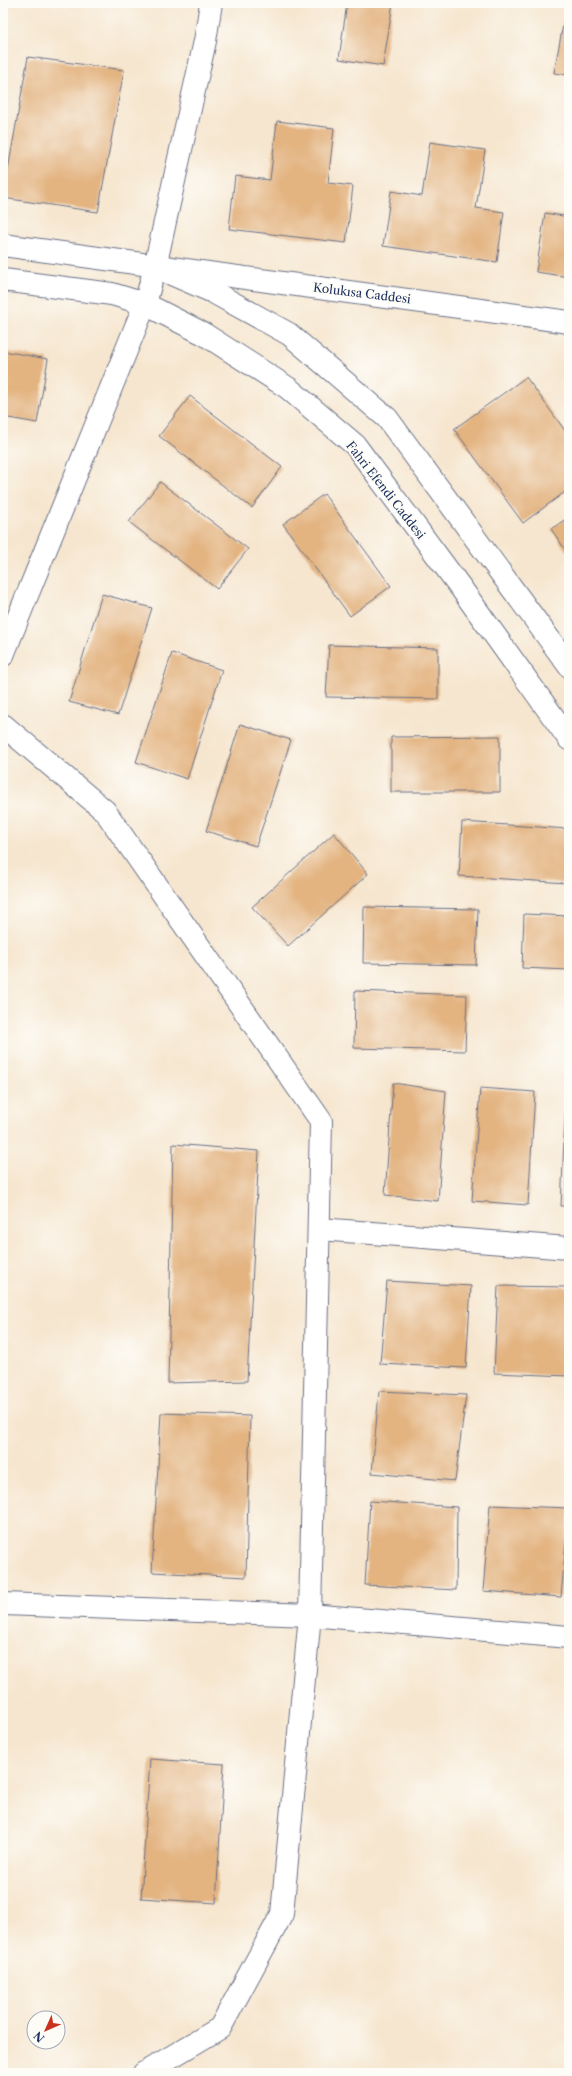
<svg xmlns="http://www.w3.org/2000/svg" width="572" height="2076" font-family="'Libre Caslon Text',serif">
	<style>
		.building { fill: #e3b380 }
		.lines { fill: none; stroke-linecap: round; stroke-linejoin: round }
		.minor-casing { stroke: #686f86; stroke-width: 24 }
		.minor { stroke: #fff; stroke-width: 22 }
		.labels { text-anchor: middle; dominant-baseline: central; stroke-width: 4; stroke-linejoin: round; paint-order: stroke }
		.street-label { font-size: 12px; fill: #1b2f5e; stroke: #fdfcf7 }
	</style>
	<rect width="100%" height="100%" fill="#fdfcf7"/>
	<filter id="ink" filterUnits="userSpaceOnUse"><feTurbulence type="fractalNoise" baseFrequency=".025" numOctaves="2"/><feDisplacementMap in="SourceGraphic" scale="8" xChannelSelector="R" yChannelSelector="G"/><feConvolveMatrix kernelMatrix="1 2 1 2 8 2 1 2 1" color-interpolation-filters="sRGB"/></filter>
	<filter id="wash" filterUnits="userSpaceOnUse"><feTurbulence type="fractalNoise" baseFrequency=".012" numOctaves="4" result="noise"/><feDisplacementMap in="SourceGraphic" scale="16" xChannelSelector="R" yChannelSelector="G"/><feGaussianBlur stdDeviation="0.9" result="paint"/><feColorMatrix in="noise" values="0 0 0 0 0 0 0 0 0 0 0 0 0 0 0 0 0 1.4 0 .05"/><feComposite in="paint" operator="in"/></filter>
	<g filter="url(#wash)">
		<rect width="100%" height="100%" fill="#f6e6cf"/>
		<g id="blocks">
			<g class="building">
				<path d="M 347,3 L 393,3 L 383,66 L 339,59 Z"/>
				<path d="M 567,3 L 569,3 L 569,75 L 554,73 Z"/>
				<path d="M 28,57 L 124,70 L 98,212 L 3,198 Z"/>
				<path d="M 277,121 L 334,128 L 328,183 L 353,186 L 346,243 L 229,229 L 235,176 L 270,180 Z"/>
				<path d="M 430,142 L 485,150 L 476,208 L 504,212 L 497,262 L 383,246 L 391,191 L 422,196 Z"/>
				<path d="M 545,213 L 569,217 L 569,277 L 536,272 Z"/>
				<path d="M 3,351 L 48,359 L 37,423 L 3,417 Z"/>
				<path d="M 526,377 L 569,436 L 569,489 L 523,523 L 454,429 Z"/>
				<path d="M 190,396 L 282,467 L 252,508 L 159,436 Z"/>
				<path d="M 160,482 L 248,549 L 217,589 L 129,522 Z"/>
				<path d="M 324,494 L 391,586 L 350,616 L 283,524 Z"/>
				<path d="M 569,517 L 569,555 L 551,529 Z"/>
				<path d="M 102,594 L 152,608 L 118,715 L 69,702 Z"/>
				<path d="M 329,645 L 438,648 L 438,699 L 326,697 Z"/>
				<path d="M 172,653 L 222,670 L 187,779 L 136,762 Z"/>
				<path d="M 240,724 L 291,740 L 256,846 L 206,831 Z"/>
				<path d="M 500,736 L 500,792 L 391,792 L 391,737 Z"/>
				<path d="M 462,822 L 569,829 L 567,883 L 459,876 Z"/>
				<path d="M 334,833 L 368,874 L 288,946 L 252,907 Z"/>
				<path d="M 364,907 L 478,909 L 476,965 L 363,963 Z"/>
				<path d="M 524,914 L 569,916 L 569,970 L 522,968 Z"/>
				<path d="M 355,991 L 467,995 L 465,1051 L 354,1048 Z"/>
				<path d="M 393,1083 L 446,1091 L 438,1201 L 385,1195 Z"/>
				<path d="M 480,1088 L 535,1092 L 528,1205 L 472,1201 Z"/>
				<path d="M 566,1097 L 569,1097 L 569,1206 L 561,1206 Z"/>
				<path d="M 173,1144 L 259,1151 L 247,1381 L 168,1383 Z"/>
				<path d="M 387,1281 L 471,1286 L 466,1368 L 380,1364 Z"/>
				<path d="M 498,1286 L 569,1287 L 569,1376 L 494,1373 Z"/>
				<path d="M 379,1391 L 466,1395 L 455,1481 L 372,1473 Z"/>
				<path d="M 161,1413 L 250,1416 L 246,1577 L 152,1572 Z"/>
				<path d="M 370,1501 L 457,1507 L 456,1590 L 365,1585 Z"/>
				<path d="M 490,1505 L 569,1508 L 561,1597 L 483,1591 Z"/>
				<path d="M 150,1759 L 224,1764 L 216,1903 L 141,1898 Z"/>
			</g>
		</g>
	</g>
	<g filter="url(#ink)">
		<use href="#blocks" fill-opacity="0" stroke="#686f86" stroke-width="1"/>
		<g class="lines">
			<g class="minor-casing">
				<g id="minor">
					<path d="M 3,245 C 191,272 381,295 569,322"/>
					<path d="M 155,267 L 213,292 L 289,334 L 387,418 L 569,666"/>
					<path d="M 3,280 L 112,294 L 145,304 L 204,334 L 288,388 L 355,445 L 461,588 L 569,739"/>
					<path d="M 3,655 L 145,304 L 155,267 L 205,41 L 211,3"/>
					<path d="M 3,725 L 105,811 L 321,1121 L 310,1615 L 282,1914 L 220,2028 L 144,2073"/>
					<path d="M 319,1229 L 569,1248"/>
					<path d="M 3,1604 L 310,1615 L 569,1637"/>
				</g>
			</g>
			<use href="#minor" class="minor"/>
		</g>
	</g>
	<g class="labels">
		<g class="street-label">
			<text transform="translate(362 293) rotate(7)">Kolukısa Caddesi</text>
			<text transform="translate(386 490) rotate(52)">Fahri Efendi Caddesi</text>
		</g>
	</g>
	<rect width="572" height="2076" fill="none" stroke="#fdfcf7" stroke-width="16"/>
	<g transform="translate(46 2030) rotate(225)"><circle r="19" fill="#fdfcf7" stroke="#a3aaba"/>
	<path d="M0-3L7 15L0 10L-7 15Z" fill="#c8321e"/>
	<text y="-6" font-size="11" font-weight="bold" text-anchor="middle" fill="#1b2f5e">N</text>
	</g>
</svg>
